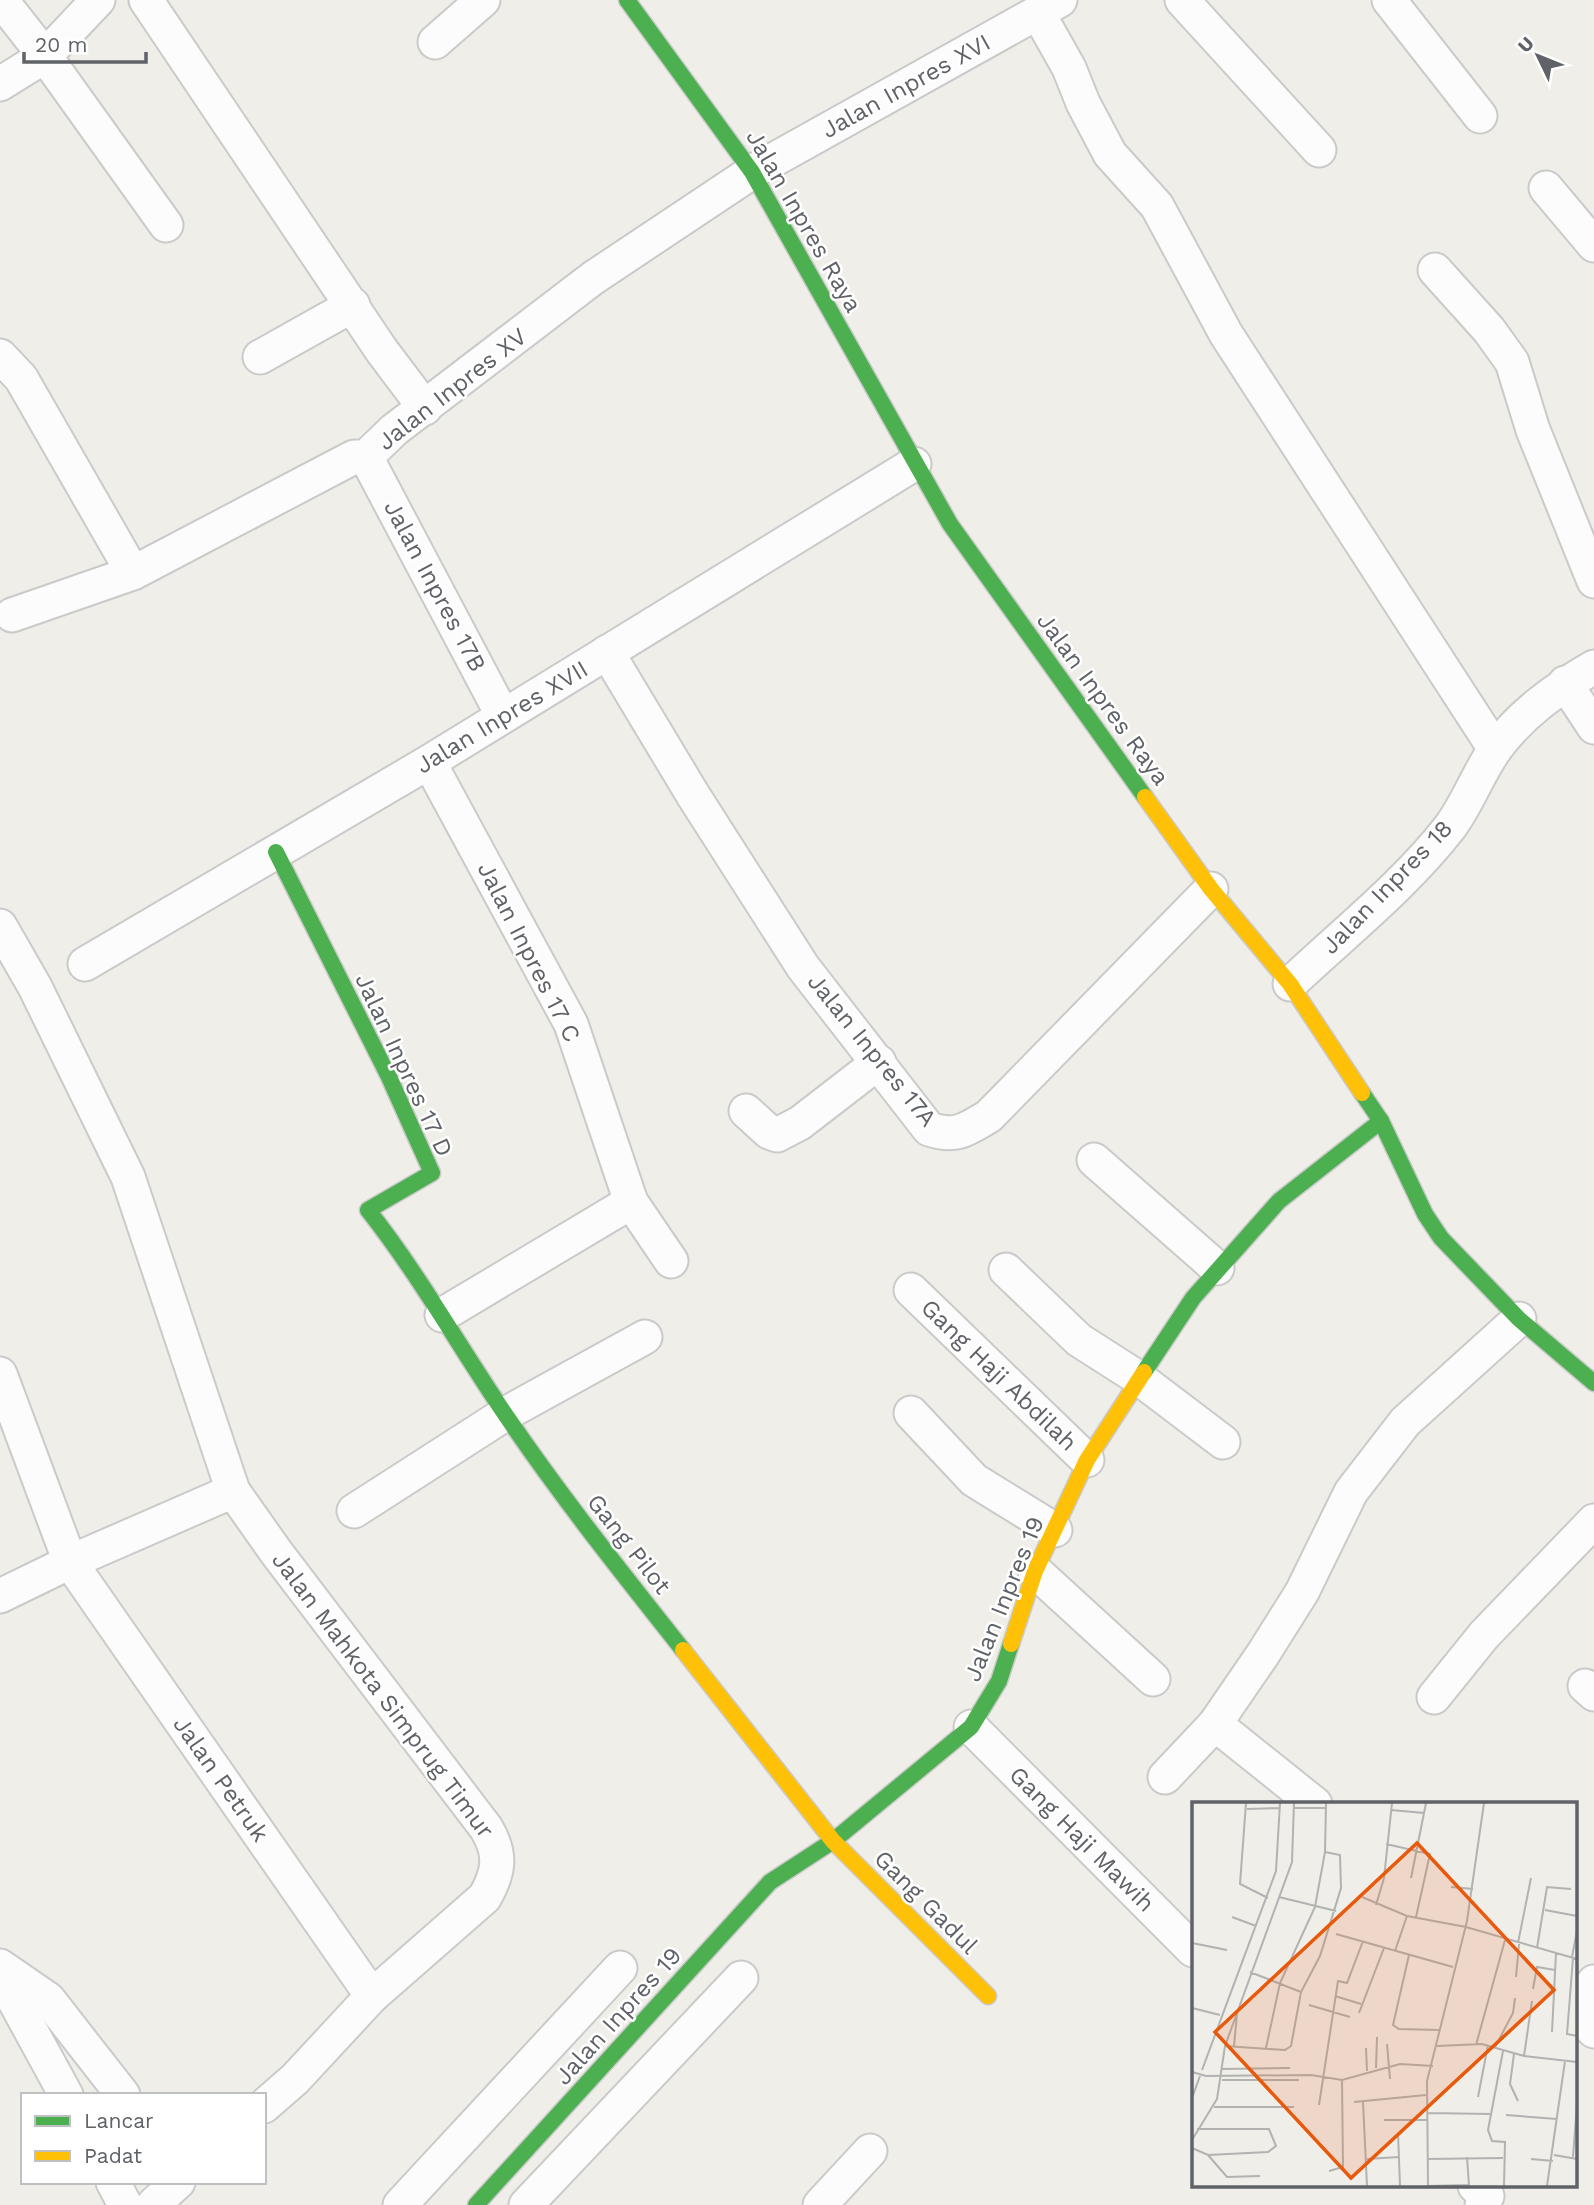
<svg xmlns="http://www.w3.org/2000/svg" width="1594" height="2205" font-family="'Work Sans',sans-serif">
	<style>
		.lines { fill: none; stroke-linecap: round; stroke-linejoin: round }
		.street-casing { stroke: #cacaca; stroke-width: 37 }
		.fast-casing { stroke: #cacaca; stroke-width: 19 }
		.slow-casing { stroke: #cacaca; stroke-width: 19 }
		.street { stroke: #fdfcfc; stroke-width: 33 }
		.fast { stroke: #4caf50; stroke-width: 16 }
		.slow { stroke: #ffc107; stroke-width: 16 }
		.labels { text-anchor: middle; dominant-baseline: central; stroke-width: 5; stroke-linejoin: round; paint-order: stroke }
		.street-label { font-size: 24px; fill: #5f6267; stroke: #fff }
		.inset-road { fill: none; stroke: #b1b2b1; stroke-width: 2 }
		.view { fill: #e8590c; fill-opacity: 0.15; stroke: #e8590c; stroke-width: 3.5 }
		.inset-edge { fill: none; stroke: #5f6267; stroke-width: 3.5 }
	</style>
	<rect width="100%" height="100%" fill="#efeee9"/>
	<g class="lines">
		<g class="street-casing">
			<g id="street">
				<path d="M 1,0 L 45,56 L 166,225"/>
				<path d="M 146,0 L 382,351 L 425,408"/>
				<path d="M 1182,0 L 1319,150"/>
				<path d="M 1389,0 L 1480,116"/>
				<path d="M 1038,13 L 1069,68 L 1083,103 L 1110,154 L 1157,206 L 1226,334 L 1495,749"/>
				<path d="M 435,42 L 483,0"/>
				<path d="M 0,84 L 45,56 L 98,0"/>
				<path d="M 1546,188 L 1594,245"/>
				<path d="M 1435,270 L 1489,330 L 1512,362 L 1533,430 L 1594,581"/>
				<path d="M 0,356 L 21,378 L 133,573"/>
				<path d="M 260,357 L 353,305"/>
				<path d="M 366,457 L 503,716"/>
				<path d="M 12,615 L 133,573 L 354,457 L 366,457 L 394,430 L 593,278 L 752,172 L 1060,0"/>
				<path d="M 607,652 L 693,795 L 803,967 L 929,1129 C 956,1138 966,1130 989,1116 L 1211,889"/>
				<path d="M 1565,683 L 1594,727"/>
				<path d="M 429,762 L 571,1024 L 631,1202 L 671,1261"/>
				<path d="M 0,926 L 35,987 L 128,1177 L 233,1491 L 276,1552 L 486,1828 C 502,1854 499,1872 485,1897 L 372,1996 L 295,2079 L 264,2106"/>
				<path d="M 85,964 L 429,762 L 914,464"/>
				<path d="M 1290,984 C 1343,934 1405,885 1450,827 C 1468,803 1478,773 1496,748 C 1522,713 1556,689 1594,667"/>
				<path d="M 746,1111 L 769,1132 L 777,1135 L 800,1123 L 879,1062"/>
				<path d="M 1094,1160 L 1217,1268"/>
				<path d="M 1006,1270 L 1079,1340 L 1140,1379 L 1223,1442"/>
				<path d="M 911,1290 L 1087,1460"/>
				<path d="M 442,1315 L 631,1202"/>
				<path d="M 0,1374 L 70,1562 L 372,1996"/>
				<path d="M 911,1413 L 974,1480 L 1055,1530"/>
				<path d="M 354,1511 L 505,1414 L 645,1337"/>
				<path d="M 1035,1571 L 1153,1679"/>
				<path d="M 0,1596 L 70,1562 L 233,1491"/>
				<path d="M 1585,1686 L 1594,1694"/>
				<path d="M 1434,1697 L 1484,1635 L 1594,1521"/>
				<path d="M 1215,1724 L 1315,1804"/>
				<path d="M 971,1727 L 1193,1950"/>
				<path d="M 1165,1777 L 1215,1724 L 1263,1654 L 1302,1592 L 1351,1492 L 1405,1422 L 1519,1319"/>
				<path d="M 0,1966 L 48,1999 L 123,2095"/>
				<path d="M 0,1974 L 66,2095"/>
				<path d="M 1575,2006 L 1594,1982"/>
				<path d="M 1575,2012 L 1594,2031"/>
				<path d="M 113,2182 L 125,2205"/>
				<path d="M 1475,2186 L 1487,2196 L 1482,2205"/>
				<path d="M 153,2205 L 178,2182"/>
				<path d="M 400,2205 L 620,1968"/>
				<path d="M 526,2205 L 741,1978"/>
				<path d="M 820,2205 L 870,2151"/>
			</g>
		</g>
		<g class="fast-casing">
			<g id="fast">
				<path d="M 627,0 L 752,172 L 950,524 L 1145,797"/>
				<path d="M 276,852 L 389,1077 L 432,1173 L 368,1210 C 420,1276 460,1348 507,1417 C 562,1498 623,1574 683,1650"/>
				<path d="M 1362,1093 L 1381,1121 L 1425,1214 L 1441,1238 L 1519,1319 L 1594,1383"/>
				<path d="M 1144,1372 L 1193,1298 L 1279,1201 L 1381,1121"/>
				<path d="M 476,2205 L 770,1882 L 833,1841 L 971,1727 L 999,1681 L 1011,1644"/>
			</g>
		</g>
		<g class="slow-casing">
			<g id="slow">
				<path d="M 1145,797 L 1211,889 L 1290,984 L 1362,1093"/>
				<path d="M 1011,1644 L 1035,1571 L 1087,1460 L 1144,1372"/>
				<path d="M 683,1650 L 833,1841 L 988,1996"/>
			</g>
		</g>
		<use href="#street" class="street"/>
		<use href="#fast" class="fast"/>
		<use href="#slow" class="slow"/>
	</g>
	<g class="labels">
		<g class="street-label">
			<text transform="translate(906 86) rotate(-29)">Jalan Inpres XVI</text>
			<text transform="translate(804 221) rotate(60)">Jalan Inpres Raya</text>
			<text transform="translate(452 389) rotate(-38)">Jalan Inpres XV</text>
			<text transform="translate(435 586) rotate(62)">Jalan Inpres 17B</text>
			<text transform="translate(1103 699) rotate(54)">Jalan Inpres Raya</text>
			<text transform="translate(502 717) rotate(-31)">Jalan Inpres XVII</text>
			<text transform="translate(1387 887) rotate(-46)">Jalan Inpres 18</text>
			<text transform="translate(529 952) rotate(63)">Jalan Inpres 17 C</text>
			<text transform="translate(872 1050) rotate(51)">Jalan Inpres 17A</text>
			<text transform="translate(404 1065) rotate(65)">Jalan Inpres 17 D</text>
			<text transform="translate(999 1375) rotate(44)">Gang Haji Abdilah</text>
			<text transform="translate(629 1544) rotate(52)">Gang Pilot</text>
			<text transform="translate(1004 1599) rotate(-68)">Jalan Inpres 19</text>
			<text transform="translate(383 1695) rotate(53)">Jalan Mahkota Simprug Timur</text>
			<text transform="translate(221 1779) rotate(55)">Jalan Petruk</text>
			<text transform="translate(1082 1839) rotate(45)">Gang Haji Mawih</text>
			<text transform="translate(926 1902) rotate(45)">Gang Gadul</text>
			<text transform="translate(618 2016) rotate(-48)">Jalan Inpres 19</text>
		</g>
	</g>
	<g transform="translate(1192 1802)">
		<rect width="385" height="385" fill="#efeee9"/>
		<path class="inset-road" d="M 54,1 L 48,82 L 76,96M 102,6 L 134,6M 55,7 L 88,6M 199,8 L 232,11M 194,42 L 238,52 L 224,115M 219,76 L 234,1M 259,85 L 281,87M 87,95 L 144,109M 170,95 L 215,114 L 274,125 L 385,157M 184,103 L 192,76 L 200,1M 353,108 L 385,114M 40,115 L 64,124M 144,132 L 261,165M 0,141 L 35,148M 326,141 L 339,76M 345,146 L 355,85 L 379,87M 203,149 L 215,114M 217,153 L 201,223 L 207,227 L 247,228M 380,155 L 385,129M 381,156 L 375,232 L 385,234M 58,170 L 109,190M 324,175 L 327,142M 341,187 L 345,165 L 363,168M 143,194 L 169,202M 117,203 L 158,215M 0,206 L 28,213M 167,211 L 192,146M 360,230 L 364,151M 195,242 L 198,277M 284,243 L 313,138M 33,244 L 93,248 L 99,244 L 109,190 L 128,154 L 149,86 L 148,53 L 133,50M 42,244 L 45,212M 245,244 L 290,242 L 332,254 L 385,260M 303,245 L 321,211 L 323,196M 74,246 L 88,181 L 123,105 L 133,50 L 134,1M 174,246 L 175,269M 311,249 L 296,328 L 300,339 L 313,340 L 312,384M 322,252 L 318,282 L 326,299M 332,254 L 340,199M 184,266 L 185,235M 30,267 L 98,266M 10,268 L 84,69 L 88,1M 0,270 L 14,274 L 119,273 L 150,278 L 208,262 L 241,264M 30,278 L 107,278M 286,295 L 296,243M 0,296 L 8,274M 162,300 L 234,293M 171,300 L 175,384M 127,303 L 146,179 L 155,181 L 171,139M 22,305 L 102,305M 235,311 L 299,312M 314,313 L 365,317M 192,318 L 235,318M 206,331 L 208,384M 0,338 L 25,297 L 33,244 L 100,60 L 102,1M 0,346 L 16,353 L 76,350 L 84,344 L 77,327 L 5,327M 16,353 L 35,375 L 68,374M 362,353 L 385,357M 275,355 L 277,384M 381,355 L 385,302M 175,357 L 207,355M 235,357 L 311,356M 339,357 L 361,359M 137,369 L 151,365 L 150,278M 236,384 L 235,279 L 275,119 L 292,1M 236,384 L 277,383M 355,384 L 373,259"/>
		<path class="view" d="M 225,41 L 362,188 L 159,376 L 23,230 Z"/>
		<rect width="385" height="385" class="inset-edge"/>
	</g>
	<rect x="21" y="2093" width="245" height="91" fill="#ffffff" stroke="#bfc0c2" stroke-width="2"/>
	<rect x="35" y="2116" width="35" height="10" fill="#4caf50" stroke="#bfc0c2" stroke-width="2"/>
	<text x="84" y="2128" font-size="21" fill="#5f6267">Lancar</text>
	<rect x="35" y="2151" width="35" height="10" fill="#ffc107" stroke="#bfc0c2" stroke-width="2"/>
	<text x="84" y="2163" font-size="21" fill="#5f6267">Padat</text>
	<g transform="translate(1538 56) rotate(313)" stroke="#ffffff" stroke-width="5" paint-order="stroke">
	<path d="M0-5L12 26L0 18L-12 26Z" fill="#5f6267"/>
	<text y="-10" font-size="19" font-weight="bold" text-anchor="middle" fill="#5f6267">U</text>
	</g>
	<path d="M24 52v10h122v-10" fill="none" stroke="#5f6267" stroke-width="3.5"/>
	<text x="35" y="52" font-size="21" fill="#5f6267" stroke="#ffffff" stroke-width="5" paint-order="stroke">20 m</text>
</svg>
